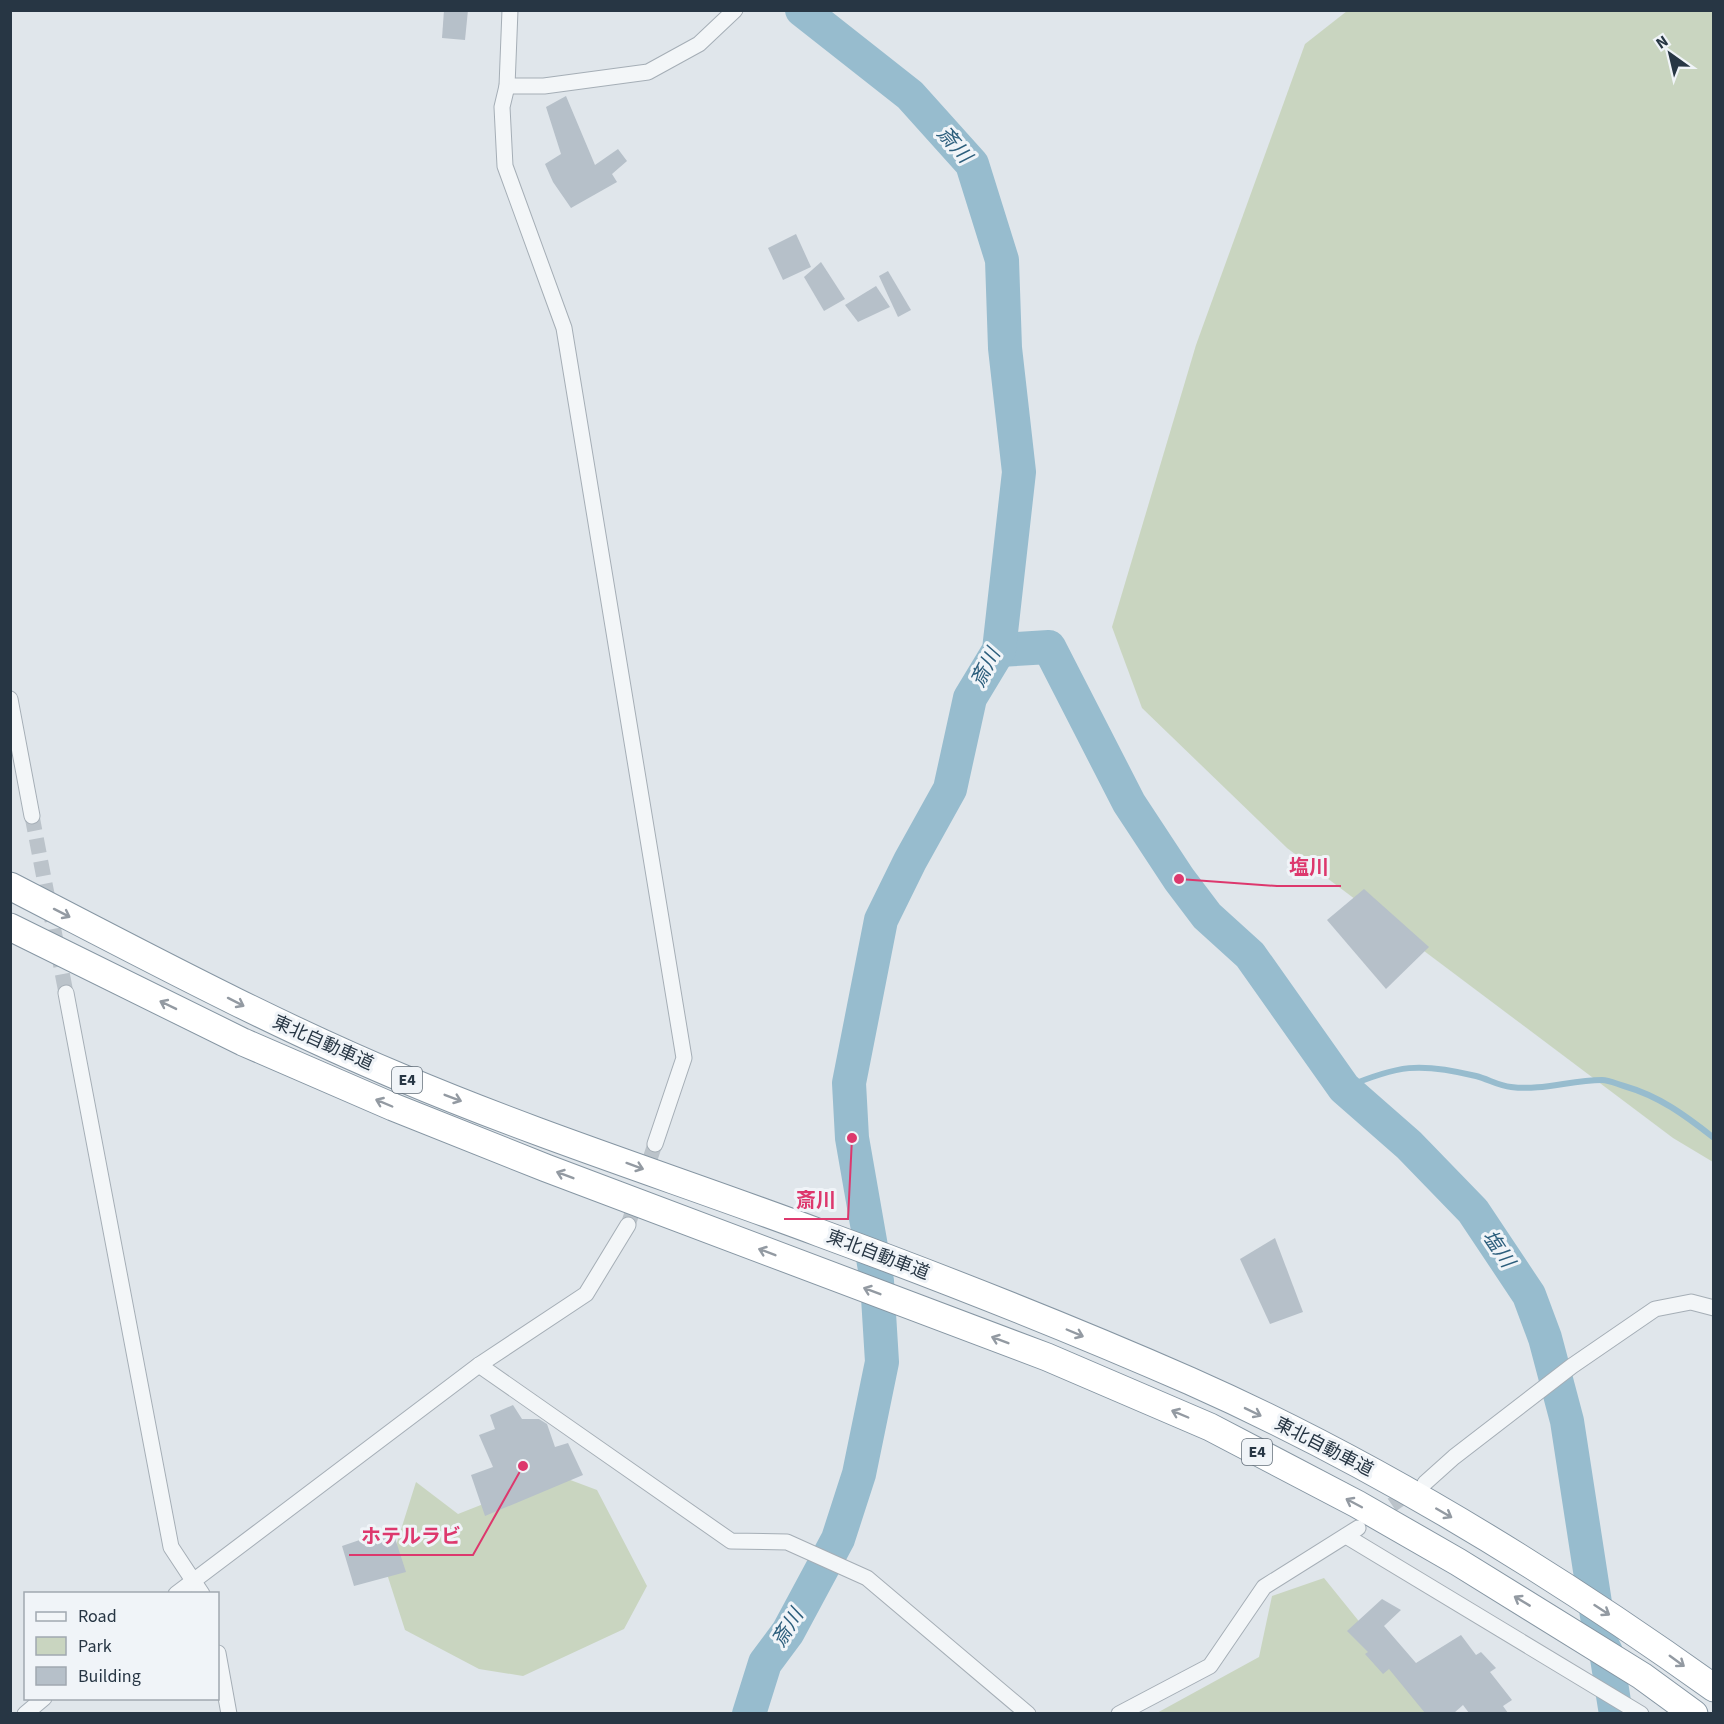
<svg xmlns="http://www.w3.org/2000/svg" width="1724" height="1724" font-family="'Source Sans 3','Noto Sans JP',sans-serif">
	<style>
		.green { fill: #c9d5c0 }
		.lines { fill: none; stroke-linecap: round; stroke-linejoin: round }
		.stream { stroke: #97bcce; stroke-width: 6 }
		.river { stroke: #97bcce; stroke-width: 34 }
		.building { fill: #b6c0c9 }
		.street-tunnel { stroke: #bbc3ca; stroke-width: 15; stroke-dasharray: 15 8; stroke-linecap: butt }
		.street-casing { stroke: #a5aeb6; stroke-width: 17 }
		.highway-casing { stroke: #8696a3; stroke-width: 29 }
		.street { stroke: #f3f6f8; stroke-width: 15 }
		.highway { stroke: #fff; stroke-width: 27 }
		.oneway { stroke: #939aa2 }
		.labels { text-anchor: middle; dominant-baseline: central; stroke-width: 6; stroke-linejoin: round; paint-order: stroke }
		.shield { fill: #f0f4f8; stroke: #636f7a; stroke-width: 1.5 }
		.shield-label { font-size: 16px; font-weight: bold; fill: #273644 }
		.street-label { font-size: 18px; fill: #273644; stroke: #f0f4f8 }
		.water-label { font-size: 20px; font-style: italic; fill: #2c5e7c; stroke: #f0f4f8 }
		.leader { fill: none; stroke: #dd386d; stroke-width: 2 }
		.callout-dot { fill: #dd386d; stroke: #f0f4f8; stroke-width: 2 }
		.callout-label { font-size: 20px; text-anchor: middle; font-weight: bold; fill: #dd386d; stroke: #f0f4f8; stroke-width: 6; stroke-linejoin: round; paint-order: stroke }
	</style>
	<rect width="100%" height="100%" fill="#e0e6eb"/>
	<g class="green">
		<path d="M 1347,11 L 1713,11 L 1713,1162 L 1673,1138 L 1287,848 L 1142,708 L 1112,627 L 1196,345 L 1305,44 Z"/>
		<path d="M 557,1475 L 597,1490 L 647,1586 L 624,1629 L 523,1676 L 479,1669 L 405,1630 L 387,1574 L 416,1482 L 458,1514 Z"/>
		<path d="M 1324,1578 L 1433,1713 L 1155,1714 L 1259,1657 L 1272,1596 Z"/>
	</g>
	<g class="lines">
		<path class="stream" d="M 1344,1088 C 1398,1065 1419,1062 1476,1076 C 1488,1079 1499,1086 1511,1087 C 1542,1091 1571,1080 1602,1080 C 1609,1080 1617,1084 1624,1086 C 1659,1096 1685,1115 1714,1138"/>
		<g class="river">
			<path d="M 999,650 L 1049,647 L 1129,803 L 1179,879 L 1207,916 L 1250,955 L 1344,1088 L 1409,1145 L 1473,1211 L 1529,1295 L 1545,1338 L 1567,1421 L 1601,1642 L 1606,1652 L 1616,1714"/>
			<path d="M 749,1714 L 765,1663 L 788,1632 L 838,1539 L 859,1474 L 882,1362 L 877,1281 L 852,1138 L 849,1083 L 881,920 L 910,861 L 950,789 L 970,698 L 999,650 L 1019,472 L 1005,348 L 1002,260 L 972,164 L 910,95 L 802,10"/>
		</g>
	</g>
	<g class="building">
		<path d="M 444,10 L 468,10 L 465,40 L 442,38 Z"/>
		<path d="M 566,96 L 595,165 L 618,149 L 627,161 L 612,174 L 617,182 L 571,208 L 553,182 L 545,164 L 561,154 L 546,107 Z"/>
		<path d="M 796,234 L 811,267 L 783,280 L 768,248 Z"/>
		<path d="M 821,262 L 845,299 L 824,311 L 804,277 Z"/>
		<path d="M 888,271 L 911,310 L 898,317 L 879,276 Z"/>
		<path d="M 876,286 L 890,307 L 858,322 L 845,305 Z"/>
		<path d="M 1364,889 L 1429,947 L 1386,989 L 1327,920 Z"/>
		<path d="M 1275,1238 L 1303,1312 L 1270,1324 L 1240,1259 Z"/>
		<path d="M 513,1405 L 522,1419 L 539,1419 L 547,1424 L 555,1447 L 568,1443 L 583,1475 L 485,1516 L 471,1475 L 493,1467 L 479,1435 L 495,1429 L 490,1415 Z"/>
		<path d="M 392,1529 L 406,1572 L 354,1586 L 342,1546 Z"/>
		<path d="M 1382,1599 L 1401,1610 L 1384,1626 L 1416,1663 L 1461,1635 L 1476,1655 L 1481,1652 L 1496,1668 L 1490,1672 L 1512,1700 L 1503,1706 L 1508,1713 L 1469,1713 L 1463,1705 L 1454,1713 L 1425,1713 L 1389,1669 L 1383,1674 L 1365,1654 L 1368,1652 L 1347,1631 Z"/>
	</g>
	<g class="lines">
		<g class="street-tunnel">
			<path d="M 32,816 L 66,993"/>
			<path d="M 628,1225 L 655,1144"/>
			<path d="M 1373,1518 L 1415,1489"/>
		</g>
		<g class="street-casing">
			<g id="street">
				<path d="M 510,10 L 507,86 L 502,107 L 505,166 L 564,328 L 684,1058 L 655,1144"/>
				<path d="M 507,86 L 544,86 L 648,72 L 699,44 L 735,10"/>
				<path d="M 10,699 L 32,816"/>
				<path d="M 66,993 L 171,1547 L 202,1594"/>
				<path d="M 479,1365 L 731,1541 L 787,1542 L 867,1578 L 1028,1714"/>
				<path d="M 1425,1483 L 1454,1457 L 1572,1366 L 1655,1309 L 1691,1302 L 1714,1308"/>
				<path d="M 1346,1536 L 1641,1714"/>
				<path d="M 176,1594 L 479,1365 L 586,1294 L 628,1225"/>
				<path d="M 218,1653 L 229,1714"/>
				<path d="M 25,1714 L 44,1698"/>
				<path d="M 1119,1714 L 1210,1666 L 1264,1587 L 1358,1528"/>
			</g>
		</g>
		<g class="highway-casing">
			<g id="highway">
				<path d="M 10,886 C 140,953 268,1022 402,1078 C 539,1136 681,1181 820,1233 C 945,1279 1069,1328 1190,1381 C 1375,1463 1549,1570 1714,1688"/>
				<path d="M 10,927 L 243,1042 L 393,1107 L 546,1168 L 1047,1357 L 1210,1427 L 1357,1504 L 1458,1562 L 1642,1676 L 1694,1714"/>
			</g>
		</g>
		<use href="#street" class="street"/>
		<use href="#highway" class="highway"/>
	</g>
	<defs><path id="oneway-shaft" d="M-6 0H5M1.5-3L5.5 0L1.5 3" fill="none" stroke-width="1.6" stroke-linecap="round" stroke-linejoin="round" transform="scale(1.5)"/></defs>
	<g class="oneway">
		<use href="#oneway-shaft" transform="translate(62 913) rotate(27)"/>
		<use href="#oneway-shaft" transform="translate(236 1002) rotate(27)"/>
		<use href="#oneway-shaft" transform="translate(168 1005) rotate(-154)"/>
		<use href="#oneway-shaft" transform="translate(453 1098) rotate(21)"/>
		<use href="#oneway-shaft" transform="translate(384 1103) rotate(-157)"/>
		<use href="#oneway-shaft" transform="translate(635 1166) rotate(20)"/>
		<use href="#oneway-shaft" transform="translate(565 1175) rotate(-159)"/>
		<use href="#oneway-shaft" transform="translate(767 1252) rotate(-159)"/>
		<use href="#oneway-shaft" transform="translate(872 1291) rotate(-159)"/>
		<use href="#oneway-shaft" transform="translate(1075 1333) rotate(23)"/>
		<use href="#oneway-shaft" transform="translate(1000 1340) rotate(-159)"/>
		<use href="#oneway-shaft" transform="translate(1253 1412) rotate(26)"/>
		<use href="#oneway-shaft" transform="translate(1180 1414) rotate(-157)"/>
		<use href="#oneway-shaft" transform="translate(1354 1503) rotate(-152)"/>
		<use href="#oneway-shaft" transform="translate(1444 1513) rotate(30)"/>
		<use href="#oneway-shaft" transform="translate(1522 1601) rotate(-149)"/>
		<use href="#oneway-shaft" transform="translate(1602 1610) rotate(33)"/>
		<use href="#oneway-shaft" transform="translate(1677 1661) rotate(36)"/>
	</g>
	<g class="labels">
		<g class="shield">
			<rect x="392" y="1067" width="30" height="26" rx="4.5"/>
			<rect x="1242" y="1439" width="30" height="26" rx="4.5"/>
		</g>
		<g class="shield-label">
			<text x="407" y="1080">E4</text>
			<text x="1257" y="1452">E4</text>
		</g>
		<g class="street-label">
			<text transform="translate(323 1043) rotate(24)">東北自動車道</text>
			<text transform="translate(878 1255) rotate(21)">東北自動車道</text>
			<text transform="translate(1324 1447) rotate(27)">東北自動車道</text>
		</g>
		<g class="water-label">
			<text transform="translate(954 145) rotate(49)">斎川</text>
			<text transform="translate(986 668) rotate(-63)">斎川</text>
			<text transform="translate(1498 1249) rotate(56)">塩川</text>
			<text transform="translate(788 1628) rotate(-58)">斎川</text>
		</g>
	</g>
	<path class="leader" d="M1179 879L1277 886H1341M852 1138L848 1219H784M523 1466L473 1555H349"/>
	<g class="callout-dot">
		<circle cx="1179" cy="879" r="6"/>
		<circle cx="852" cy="1138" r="6"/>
		<circle cx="523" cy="1466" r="6"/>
	</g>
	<g class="callout-label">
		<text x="1309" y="874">塩川</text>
		<text x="816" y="1207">斎川</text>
		<text x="411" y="1543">ホテルラビ</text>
	</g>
	<rect width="1724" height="1724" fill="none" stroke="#273644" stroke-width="24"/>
	<rect x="24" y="1592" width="195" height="108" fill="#f0f4f8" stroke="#a0a8b0" stroke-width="1.5"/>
	<rect x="36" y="1612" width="30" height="9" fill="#f3f6f8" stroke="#a0a8b0" stroke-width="1.5"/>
	<text x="78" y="1622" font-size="18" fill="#273644">Road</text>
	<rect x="36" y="1637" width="30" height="18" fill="#c9d5c0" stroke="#a0a8b0" stroke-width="1.5"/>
	<text x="78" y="1652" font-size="18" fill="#273644">Park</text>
	<rect x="36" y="1667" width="30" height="18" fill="#b6c0c9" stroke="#a0a8b0" stroke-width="1.5"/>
	<text x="78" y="1682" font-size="18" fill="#273644">Building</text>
	<g transform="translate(1670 54) rotate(326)" stroke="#f0f4f8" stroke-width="4.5" paint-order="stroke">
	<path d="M0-4.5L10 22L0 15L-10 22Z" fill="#273644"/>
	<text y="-9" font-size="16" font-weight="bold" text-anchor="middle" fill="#273644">N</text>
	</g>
</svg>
